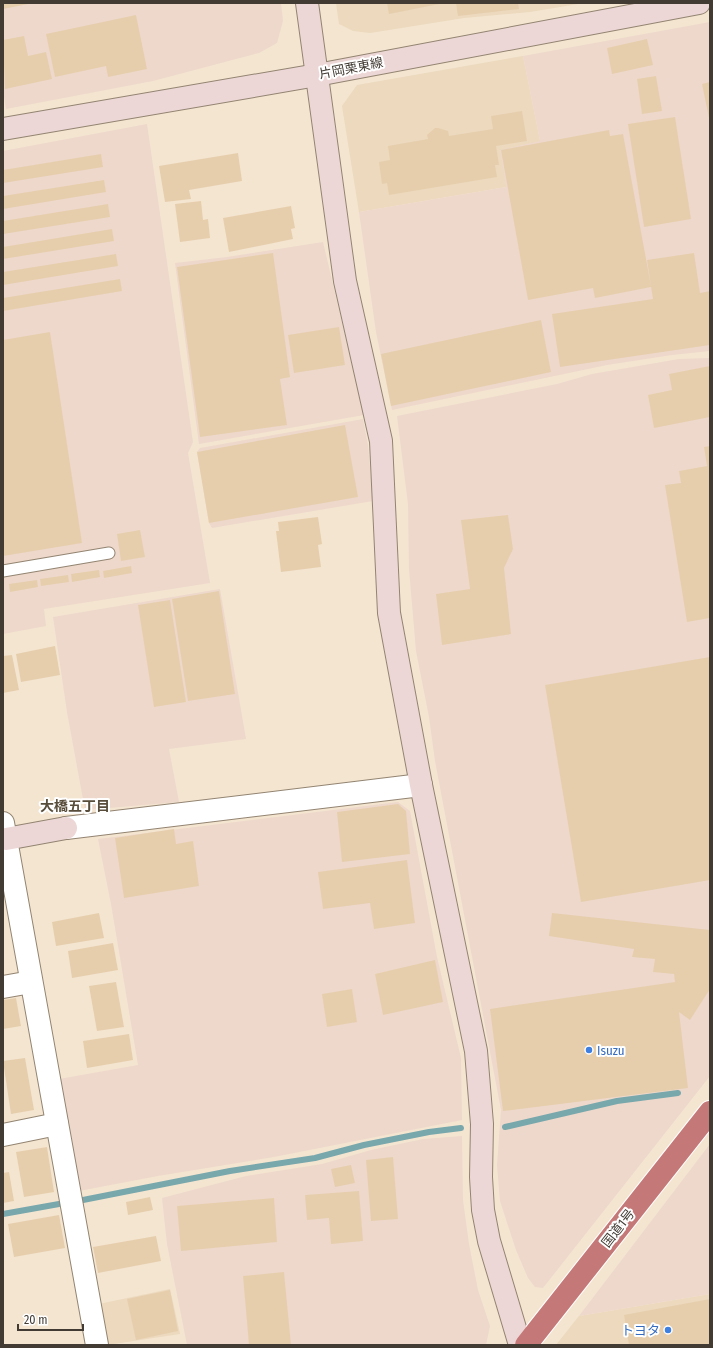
<svg xmlns="http://www.w3.org/2000/svg" width="713" height="1348" font-family="'Fira Sans Condensed','Noto Sans JP',sans-serif">
	<style>
		.built { fill: #ecd9be }
		.industrial { fill: #eed8cb }
		.lines { fill: none; stroke-linecap: round; stroke-linejoin: round }
		.stream { stroke: #78a7ac; stroke-width: 6 }
		.building { fill: #e6cead }
		.lane-casing { stroke: #928471; stroke-width: 13 }
		.street-casing { stroke: #928471; stroke-width: 24 }
		.secondary-casing { stroke: #928471; stroke-width: 24 }
		.highway-casing { stroke: #fff; stroke-width: 24 }
		.lane { stroke: #fff; stroke-width: 11 }
		.street { stroke: #fff; stroke-width: 22 }
		.secondary { stroke: #edd7d6; stroke-width: 22 }
		.highway { stroke: #c47978; stroke-width: 22 }
		.shop-dot { fill: #3f7fe0; stroke: #fff; stroke-width: 1.5 }
		.labels { text-anchor: middle; dominant-baseline: central; stroke-width: 4; stroke-linejoin: round; paint-order: stroke }
		.street-label { font-size: 13px; fill: #413b33; stroke: #fff }
		.shop-label { font-size: 13px; fill: #366cbe; stroke: #fff; text-anchor: start }
		.neighbourhood-label { font-size: 14px; font-weight: bold; fill: #584c3a; stroke: #fff }
	</style>
	<rect width="100%" height="100%" fill="#f4e5d0"/>
	<g class="built">
		<path d="M 336,3 L 584,3 L 530,12 L 464,18 L 370,33 L 353,31 L 339,24 Z"/>
		<path d="M 523,56 L 540,141 L 506,187 L 359,212 L 342,106 L 357,85 Z"/>
		<path d="M 170,1289 L 180,1334 L 107,1345 L 99,1304 Z"/>
		<path d="M 710,1294 L 710,1345 L 556,1345 L 579,1316 Z"/>
	</g>
	<g class="industrial">
		<path d="M 3,3 L 281,3 L 283,21 L 277,43 L 259,53 L 153,81 L 6,109 L 3,91 Z"/>
		<path d="M 710,22 L 710,351 L 672,355 L 607,365 L 392,410 L 376,332 L 359,212 L 506,187 L 500,150 L 540,141 L 523,56 Z"/>
		<path d="M 147,124 L 193,442 L 188,453 L 210,583 L 44,609 L 46,626 L 3,634 L 3,151 Z"/>
		<path d="M 323,242 L 364,415 L 199,444 L 175,263 L 227,257 Z"/>
		<path d="M 710,358 L 710,1076 L 543,1288 L 535,1287 L 528,1278 L 516,1250 L 500,1201 L 497,1165 L 501,1110 L 435,761 L 429,717 L 416,651 L 409,569 L 408,504 L 397,416 L 557,384 L 592,374 L 679,359 Z"/>
		<path d="M 363,419 L 368,445 L 373,501 L 212,528 L 209,523 L 197,452 L 200,448 Z"/>
		<path d="M 220,589 L 246,739 L 169,749 L 179,802 L 85,810 L 67,712 L 53,617 Z"/>
		<path d="M 398,802 L 410,811 L 437,957 L 461,1058 L 462,1120 L 274,1157 L 158,1176 L 79,1191 L 59,1079 L 138,1065 L 111,904 L 98,839 Z"/>
		<path d="M 462,1136 L 463,1200 L 469,1244 L 478,1290 L 490,1326 L 486,1345 L 187,1345 L 167,1244 L 162,1198 L 246,1176 L 322,1164 L 371,1150 L 423,1139 Z"/>
		<path d="M 710,1144 L 710,1294 L 579,1316 Z"/>
	</g>
	<g class="lines">
		<g class="stream">
			<path d="M 505,1127 L 617,1101 L 678,1093"/>
			<path d="M 83,1200 L 230,1171 L 315,1158 L 364,1145 L 429,1132 L 461,1128"/>
			<path d="M 3,1214 L 59,1204"/>
		</g>
	</g>
	<g class="building">
		<path d="M 3,3 L 28,3 L 28,4 L 3,9 Z"/>
		<path d="M 387,3 L 439,3 L 439,4 L 389,14 Z"/>
		<path d="M 456,3 L 518,3 L 519,9 L 458,16 Z"/>
		<path d="M 136,15 L 147,69 L 108,77 L 106,66 L 55,77 L 46,34 Z"/>
		<path d="M 24,36 L 28,56 L 46,52 L 52,79 L 5,89 L 3,40 Z"/>
		<path d="M 647,39 L 653,65 L 612,74 L 607,48 Z"/>
		<path d="M 656,76 L 662,111 L 642,114 L 637,79 Z"/>
		<path d="M 710,82 L 710,118 L 709,118 L 702,84 Z"/>
		<path d="M 522,111 L 527,141 L 496,146 L 499,165 L 495,165 L 497,177 L 389,195 L 387,183 L 382,184 L 379,162 L 390,160 L 388,146 L 428,139 L 427,135 L 435,128 L 438,128 L 448,131 L 449,136 L 493,129 L 491,116 Z"/>
		<path d="M 675,117 L 691,219 L 644,227 L 628,124 Z"/>
		<path d="M 609,130 L 610,136 L 623,134 L 651,286 L 647,260 L 694,253 L 700,293 L 710,291 L 710,345 L 560,367 L 552,314 L 653,299 L 651,287 L 595,298 L 593,288 L 528,300 L 501,150 Z"/>
		<path d="M 238,153 L 242,181 L 189,190 L 191,199 L 165,202 L 159,166 Z"/>
		<path d="M 101,154 L 103,167 L 3,183 L 3,170 Z"/>
		<path d="M 104,180 L 106,192 L 3,209 L 3,196 Z"/>
		<path d="M 201,201 L 203,220 L 208,219 L 210,238 L 180,242 L 175,204 Z"/>
		<path d="M 108,204 L 110,217 L 3,234 L 3,221 Z"/>
		<path d="M 291,206 L 295,228 L 291,229 L 293,239 L 229,252 L 223,218 Z"/>
		<path d="M 112,229 L 114,241 L 3,259 L 3,247 Z"/>
		<path d="M 273,253 L 290,377 L 280,379 L 287,425 L 200,437 L 177,267 Z"/>
		<path d="M 116,254 L 118,266 L 3,285 L 3,272 Z"/>
		<path d="M 120,279 L 122,291 L 3,311 L 3,298 Z"/>
		<path d="M 541,320 L 551,372 L 391,406 L 381,354 Z"/>
		<path d="M 339,327 L 345,365 L 294,373 L 288,335 Z"/>
		<path d="M 50,332 L 82,543 L 3,556 L 3,340 Z"/>
		<path d="M 710,366 L 710,417 L 654,428 L 648,395 L 672,390 L 669,374 Z"/>
		<path d="M 345,425 L 358,497 L 209,523 L 197,452 Z"/>
		<path d="M 710,446 L 710,618 L 687,622 L 665,485 L 681,483 L 679,471 L 707,466 L 704,447 Z"/>
		<path d="M 508,515 L 513,549 L 504,568 L 511,634 L 442,645 L 436,594 L 470,589 L 461,520 Z"/>
		<path d="M 318,517 L 322,544 L 318,545 L 321,567 L 281,572 L 276,531 L 279,531 L 278,522 Z"/>
		<path d="M 140,530 L 145,557 L 121,561 L 117,534 Z"/>
		<path d="M 131,566 L 132,573 L 104,578 L 103,571 Z"/>
		<path d="M 99,570 L 100,577 L 72,582 L 71,574 Z"/>
		<path d="M 68,575 L 69,582 L 41,586 L 40,579 Z"/>
		<path d="M 37,580 L 38,587 L 10,592 L 9,584 Z"/>
		<path d="M 219,591 L 235,694 L 188,701 L 172,599 Z"/>
		<path d="M 170,600 L 186,702 L 154,707 L 138,605 Z"/>
		<path d="M 55,646 L 60,675 L 21,682 L 16,654 Z"/>
		<path d="M 12,655 L 19,690 L 3,693 L 3,656 Z"/>
		<path d="M 710,657 L 710,880 L 581,902 L 545,685 Z"/>
		<path d="M 398,804 L 406,811 L 410,854 L 342,862 L 337,812 Z"/>
		<path d="M 174,829 L 176,844 L 193,841 L 199,886 L 124,898 L 115,838 Z"/>
		<path d="M 407,860 L 415,923 L 374,929 L 370,903 L 323,909 L 318,872 Z"/>
		<path d="M 99,913 L 104,938 L 56,946 L 52,922 Z"/>
		<path d="M 552,913 L 710,930 L 710,989 L 690,1020 L 679,1012 L 688,1088 L 503,1111 L 490,1009 L 675,982 L 674,974 L 653,972 L 655,959 L 632,957 L 634,949 L 549,936 Z"/>
		<path d="M 113,943 L 118,970 L 72,978 L 68,951 Z"/>
		<path d="M 435,960 L 443,1002 L 383,1015 L 375,974 Z"/>
		<path d="M 116,982 L 124,1027 L 97,1031 L 89,986 Z"/>
		<path d="M 352,989 L 357,1022 L 327,1027 L 322,994 Z"/>
		<path d="M 16,998 L 21,1026 L 3,1029 L 3,1000 Z"/>
		<path d="M 129,1034 L 133,1060 L 87,1068 L 83,1041 Z"/>
		<path d="M 25,1058 L 34,1110 L 11,1114 L 3,1061 Z"/>
		<path d="M 47,1147 L 54,1192 L 24,1197 L 16,1152 Z"/>
		<path d="M 393,1157 L 398,1219 L 371,1221 L 366,1160 Z"/>
		<path d="M 351,1165 L 355,1183 L 335,1187 L 331,1169 Z"/>
		<path d="M 9,1172 L 14,1201 L 3,1203 L 3,1173 Z"/>
		<path d="M 359,1191 L 363,1241 L 331,1244 L 329,1218 L 307,1220 L 305,1195 Z"/>
		<path d="M 150,1197 L 153,1210 L 128,1215 L 126,1202 Z"/>
		<path d="M 274,1198 L 277,1242 L 181,1251 L 177,1206 Z"/>
		<path d="M 59,1215 L 65,1248 L 14,1257 L 8,1224 Z"/>
		<path d="M 156,1236 L 161,1261 L 98,1273 L 93,1247 Z"/>
		<path d="M 284,1272 L 291,1345 L 249,1345 L 243,1276 Z"/>
		<path d="M 170,1290 L 178,1331 L 136,1340 L 127,1299 Z"/>
		<path d="M 710,1299 L 710,1345 L 629,1345 L 624,1315 Z"/>
	</g>
	<g class="lines">
		<g class="lane-casing">
			<path id="lane" d="M 3,571 L 109,553"/>
		</g>
		<g class="street-casing">
			<g id="street">
				<path d="M 3,823 L 97,1345"/>
				<path d="M 66,828 L 421,785"/>
				<path d="M 3,987 L 31,982"/>
				<path d="M 3,1135 L 57,1124"/>
			</g>
		</g>
		<g class="secondary-casing">
			<g id="secondary">
				<path d="M 307,3 L 345,281 L 381,441 L 389,613 L 421,785 L 476,1051 L 482,1124 L 481,1177 L 483,1210 L 489,1241 L 520,1345"/>
				<path d="M 3,129 L 317,75 L 699,3"/>
				<path d="M 6,839 L 66,828"/>
			</g>
		</g>
		<g class="highway-casing">
			<path id="highway" d="M 526,1345 L 710,1112"/>
		</g>
		<use href="#lane" class="lane"/>
		<use href="#street" class="street"/>
		<use href="#secondary" class="secondary"/>
		<use href="#highway" class="highway"/>
	</g>
	<g class="shop-dot">
		<circle cx="589" cy="1050" r="4"/>
		<circle cx="668" cy="1330" r="4"/>
	</g>
	<g class="labels">
		<g class="street-label">
			<text transform="translate(351 68) rotate(-11)">片岡栗東線</text>
			<text transform="translate(618 1228) rotate(-52)">国道1号</text>
		</g>
		<g class="shop-label">
			<text x="597" y="1050">Isuzu</text>
			<text x="660" y="1330" text-anchor="end">トヨタ</text>
		</g>
		<g class="neighbourhood-label">
			<text x="75" y="806">大橋五丁目</text>
		</g>
	</g>
	<rect width="713" height="1348" fill="none" stroke="#413b33" stroke-width="8"/>
	<path d="M18 1324v6h65v-6" fill="none" stroke="#413b33" stroke-width="2"/>
	<text x="24" y="1324" font-size="12" fill="#413b33" stroke="#ffffff" stroke-width="3" paint-order="stroke">20 m</text>
</svg>
